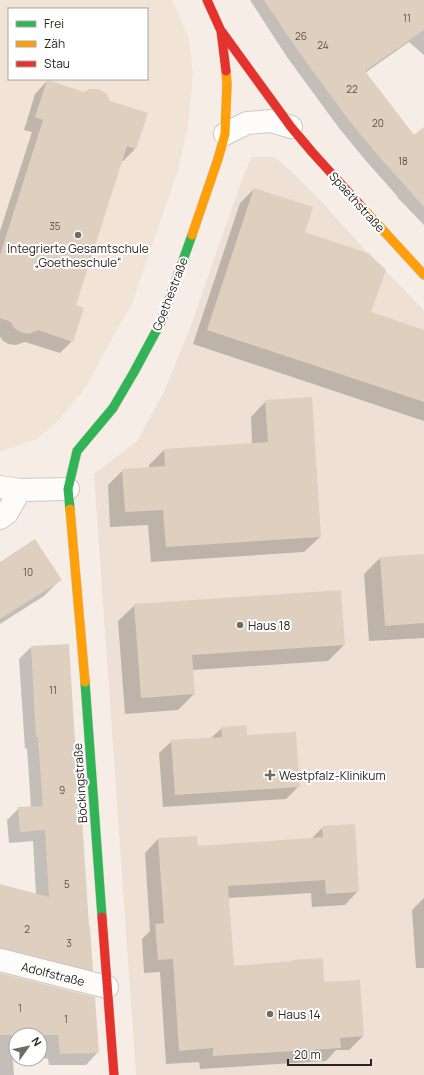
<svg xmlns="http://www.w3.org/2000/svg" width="424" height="1075" font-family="Manrope,sans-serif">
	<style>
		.built { fill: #f1e3d5; fill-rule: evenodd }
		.medical { fill: #eee0d4 }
		.shadow { fill: #0003 }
		.building { fill: #dfcfbe }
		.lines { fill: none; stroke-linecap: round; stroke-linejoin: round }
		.street-casing { stroke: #cfc9c2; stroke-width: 24 }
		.fast-casing { stroke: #cfc9c2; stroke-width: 10 }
		.slow-casing { stroke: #cfc9c2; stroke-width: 10 }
		.jam-casing { stroke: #cfc9c2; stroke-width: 10 }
		.street { stroke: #fefcfb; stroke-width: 22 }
		.fast { stroke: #30b455; stroke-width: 9 }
		.slow { stroke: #ff9f0a; stroke-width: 9 }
		.jam { stroke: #e5322d; stroke-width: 9 }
		.poi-dot { fill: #716b65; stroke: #fff; stroke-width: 1.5 }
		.labels { text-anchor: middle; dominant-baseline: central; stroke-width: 4; stroke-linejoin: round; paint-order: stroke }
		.number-label { font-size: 10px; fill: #575048 }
		.street-label { font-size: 12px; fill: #2a2520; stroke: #fff }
		.poi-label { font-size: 12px; fill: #2a2520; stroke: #fff; text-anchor: start }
	</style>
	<rect width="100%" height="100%" fill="#f6eee6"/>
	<path class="built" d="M 0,0 L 172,0 L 189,39 L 193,73 L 188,126 L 178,170 L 133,301 L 85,388 L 59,420 L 37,439 L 2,451 L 0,451 ZM 9,9 L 147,9 L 147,79 L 9,79 Z"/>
	<path class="medical" d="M 252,157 L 274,157 L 291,171 L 319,199 L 368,253 L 424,310 L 424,1075 L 136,1075 L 94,474 L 137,441 L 164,392 L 190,328 L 245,171 Z"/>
	<g class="shadow">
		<path d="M 250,0 L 424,0 L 424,55 L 409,42 L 365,73 L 414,136 L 424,133 L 424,225 L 397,197 L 398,197 L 366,161 L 339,128 L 287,57 Z"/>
		<path d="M 47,81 L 135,149 L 123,161 L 121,160 L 75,305 L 72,341 L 60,353 L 25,342 L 16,345 L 8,344 L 2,340 L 0,336 L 0,231 L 32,132 L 24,130 L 35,94 Z"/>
		<path d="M 254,189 L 303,233 L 370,313 L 424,331 L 424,421 L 193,344 L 240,203 Z"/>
		<path d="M 266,401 L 320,537 L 304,552 L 151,562 L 148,525 L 110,527 L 108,485 L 123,470 L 149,468 L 149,465 L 164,450 L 252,444 L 251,417 Z"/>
		<path d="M 424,555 L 424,638 L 369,641 L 364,574 L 380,558 Z"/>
		<path d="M 0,562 L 60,580 L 44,596 L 0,624 Z"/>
		<path d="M 135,605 L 344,645 L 328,661 L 192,670 L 194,694 L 178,710 L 125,714 L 118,621 Z"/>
		<path d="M 31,647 L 77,774 L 92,970 L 81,982 L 0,962 L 0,889 L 36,895 L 33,841 L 9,843 L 7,820 L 19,808 L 31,807 L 27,748 L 25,749 L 19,659 Z"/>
		<path d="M 222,728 L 246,736 L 299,786 L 286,799 L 163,807 L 159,753 L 172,741 L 211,738 Z"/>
		<path d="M 323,827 L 358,891 L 345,905 L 312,907 L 311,893 L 228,898 L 233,967 L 323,984 L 363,1036 L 349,1050 L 336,1050 L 326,1061 L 200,1069 L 199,1062 L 166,1064 L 160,972 L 144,973 L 142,939 L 150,931 L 145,853 L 158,839 L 197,847 L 311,839 Z"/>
		<path d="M 424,898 L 424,968 L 416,968 L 412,910 Z"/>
		<path d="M 0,974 L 94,998 L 97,1053 L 86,1065 L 49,1065 L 48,1059 L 40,1057 L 40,1035 L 16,1035 L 16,1051 L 12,1050 L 14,1075 L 0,1075 Z"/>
	</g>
	<g class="building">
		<path d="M 264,0 L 424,0 L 424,30 L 365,71 L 414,135 L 424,127 L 424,207 L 375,152 L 348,119 L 296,48 Z"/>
		<path d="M 47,80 L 84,92 L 89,89 L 98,89 L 106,93 L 110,101 L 148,113 L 136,149 L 127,146 L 76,305 L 84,308 L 73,342 L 38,330 L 29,334 L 21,332 L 14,328 L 11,322 L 0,318 L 0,255 L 43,120 L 35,117 Z"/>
		<path d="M 254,188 L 313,207 L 305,232 L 368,253 L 386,270 L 371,312 L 424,330 L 424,402 L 207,330 Z"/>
		<path d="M 312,397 L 321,537 L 166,547 L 163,510 L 125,512 L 122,469 L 165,466 L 164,449 L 268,442 L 265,400 Z"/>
		<path d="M 35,539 L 62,580 L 0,619 L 0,562 Z"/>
		<path d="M 424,554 L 424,623 L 385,626 L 380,557 Z"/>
		<path d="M 341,590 L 345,645 L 192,655 L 195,694 L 141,698 L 134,604 Z"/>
		<path d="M 69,644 L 77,773 L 79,773 L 89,926 L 90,926 L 93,971 L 0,948 L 0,884 L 49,897 L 45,830 L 20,832 L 18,807 L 43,806 L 38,737 L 36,737 L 31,646 Z"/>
		<path d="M 247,725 L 247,735 L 296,732 L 300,787 L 175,795 L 171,740 L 222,737 L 221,727 Z"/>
		<path d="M 355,824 L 359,892 L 326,894 L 325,880 L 228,886 L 234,966 L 292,961 L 292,960 L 323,958 L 324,982 L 360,980 L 364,1036 L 340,1038 L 341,1048 L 213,1056 L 213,1048 L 179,1051 L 173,959 L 158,960 L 155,924 L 164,923 L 158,838 L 197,836 L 198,846 L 323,837 L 322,826 Z"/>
		<path d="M 0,973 L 95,997 L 99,1053 L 60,1054 L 58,1035 L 0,1035 Z"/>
	</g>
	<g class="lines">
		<g class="street-casing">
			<g id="street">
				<path d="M 225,134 L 247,123 L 271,121 L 291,127"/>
				<path d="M 0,487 L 20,490"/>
				<path d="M 0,518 L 7,513 L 20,490 L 68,489"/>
				<path d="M 0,960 L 107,987"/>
			</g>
		</g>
		<g class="fast-casing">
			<g id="fast">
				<path d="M 70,509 L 68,489 L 77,451 L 113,408 L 134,372 L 161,322 L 192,235"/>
				<path d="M 85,682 L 102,917"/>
			</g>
		</g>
		<g class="slow-casing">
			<g id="slow">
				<path d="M 360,205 L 424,275"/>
				<path d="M 192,235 L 218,159 L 225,134 L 227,84 L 226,71"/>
				<path d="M 70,509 L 85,682"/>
			</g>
		</g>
		<g class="jam-casing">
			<g id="jam">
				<path d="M 207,0 L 221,31 L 226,71"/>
				<path d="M 222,32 L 291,127 L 312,152 L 360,205"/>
				<path d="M 102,917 L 114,1075"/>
			</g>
		</g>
		<use href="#street" class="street"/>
		<use href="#fast" class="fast"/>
		<use href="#slow" class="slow"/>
		<use href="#jam" class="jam"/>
	</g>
	<g class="poi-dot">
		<circle cx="78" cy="235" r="4"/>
		<circle cx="240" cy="625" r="4"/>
		<path d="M268 769h4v4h4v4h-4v4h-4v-4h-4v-4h4z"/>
		<circle cx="270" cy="1014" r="4"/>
	</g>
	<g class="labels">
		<g class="number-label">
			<text x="407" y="18">11</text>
			<text x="301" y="36">26</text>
			<text x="323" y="45">24</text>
			<text x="352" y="89">22</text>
			<text x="378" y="123">20</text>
			<text x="403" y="161">18</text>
			<text x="55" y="226">35</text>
			<text x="28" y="572">10</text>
			<text x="53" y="690">11</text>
			<text x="62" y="790">9</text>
			<text x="67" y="884">5</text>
			<text x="27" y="929">2</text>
			<text x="69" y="943">3</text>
			<text x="20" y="1008">1</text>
			<text x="66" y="1019">1</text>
		</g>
		<g class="street-label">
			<text transform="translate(357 202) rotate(48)">Spaethstraße</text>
			<text transform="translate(170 294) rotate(-69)">Goethestraße</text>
			<text transform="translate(80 783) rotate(-94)">Böckingstraße</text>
			<text transform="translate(53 974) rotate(14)">Adolfstraße</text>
		</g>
		<g class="poi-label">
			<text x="78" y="248" text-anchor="middle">Integrierte Gesamtschule<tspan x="78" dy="14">„Goetheschule“</tspan></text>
			<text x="248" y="625">Haus 18</text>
			<text x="279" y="775">Westpfalz-Klinikum</text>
			<text x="278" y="1014">Haus 14</text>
		</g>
	</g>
	<rect x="8" y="8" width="140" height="72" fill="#ffffff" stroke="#aaa8a6"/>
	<rect x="16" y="21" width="20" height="6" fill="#30b455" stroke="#aaa8a6"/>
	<text x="44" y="28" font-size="12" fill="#2a2520">Frei</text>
	<rect x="16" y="41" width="20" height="6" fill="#ff9f0a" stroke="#aaa8a6"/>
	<text x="44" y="48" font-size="12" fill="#2a2520">Zäh</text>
	<rect x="16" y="61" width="20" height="6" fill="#e5322d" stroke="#aaa8a6"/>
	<text x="44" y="68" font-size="12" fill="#2a2520">Stau</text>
	<g transform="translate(28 1047) rotate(57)"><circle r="19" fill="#ffffff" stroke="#aaa8a6"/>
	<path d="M0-3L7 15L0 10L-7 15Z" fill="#716b65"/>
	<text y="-6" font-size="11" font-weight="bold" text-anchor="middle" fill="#2a2520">N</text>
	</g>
	<path d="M288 1059v6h83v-6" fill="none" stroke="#2a2520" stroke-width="2"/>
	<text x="294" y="1059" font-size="12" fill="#2a2520" stroke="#ffffff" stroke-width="3" paint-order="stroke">20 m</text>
</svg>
